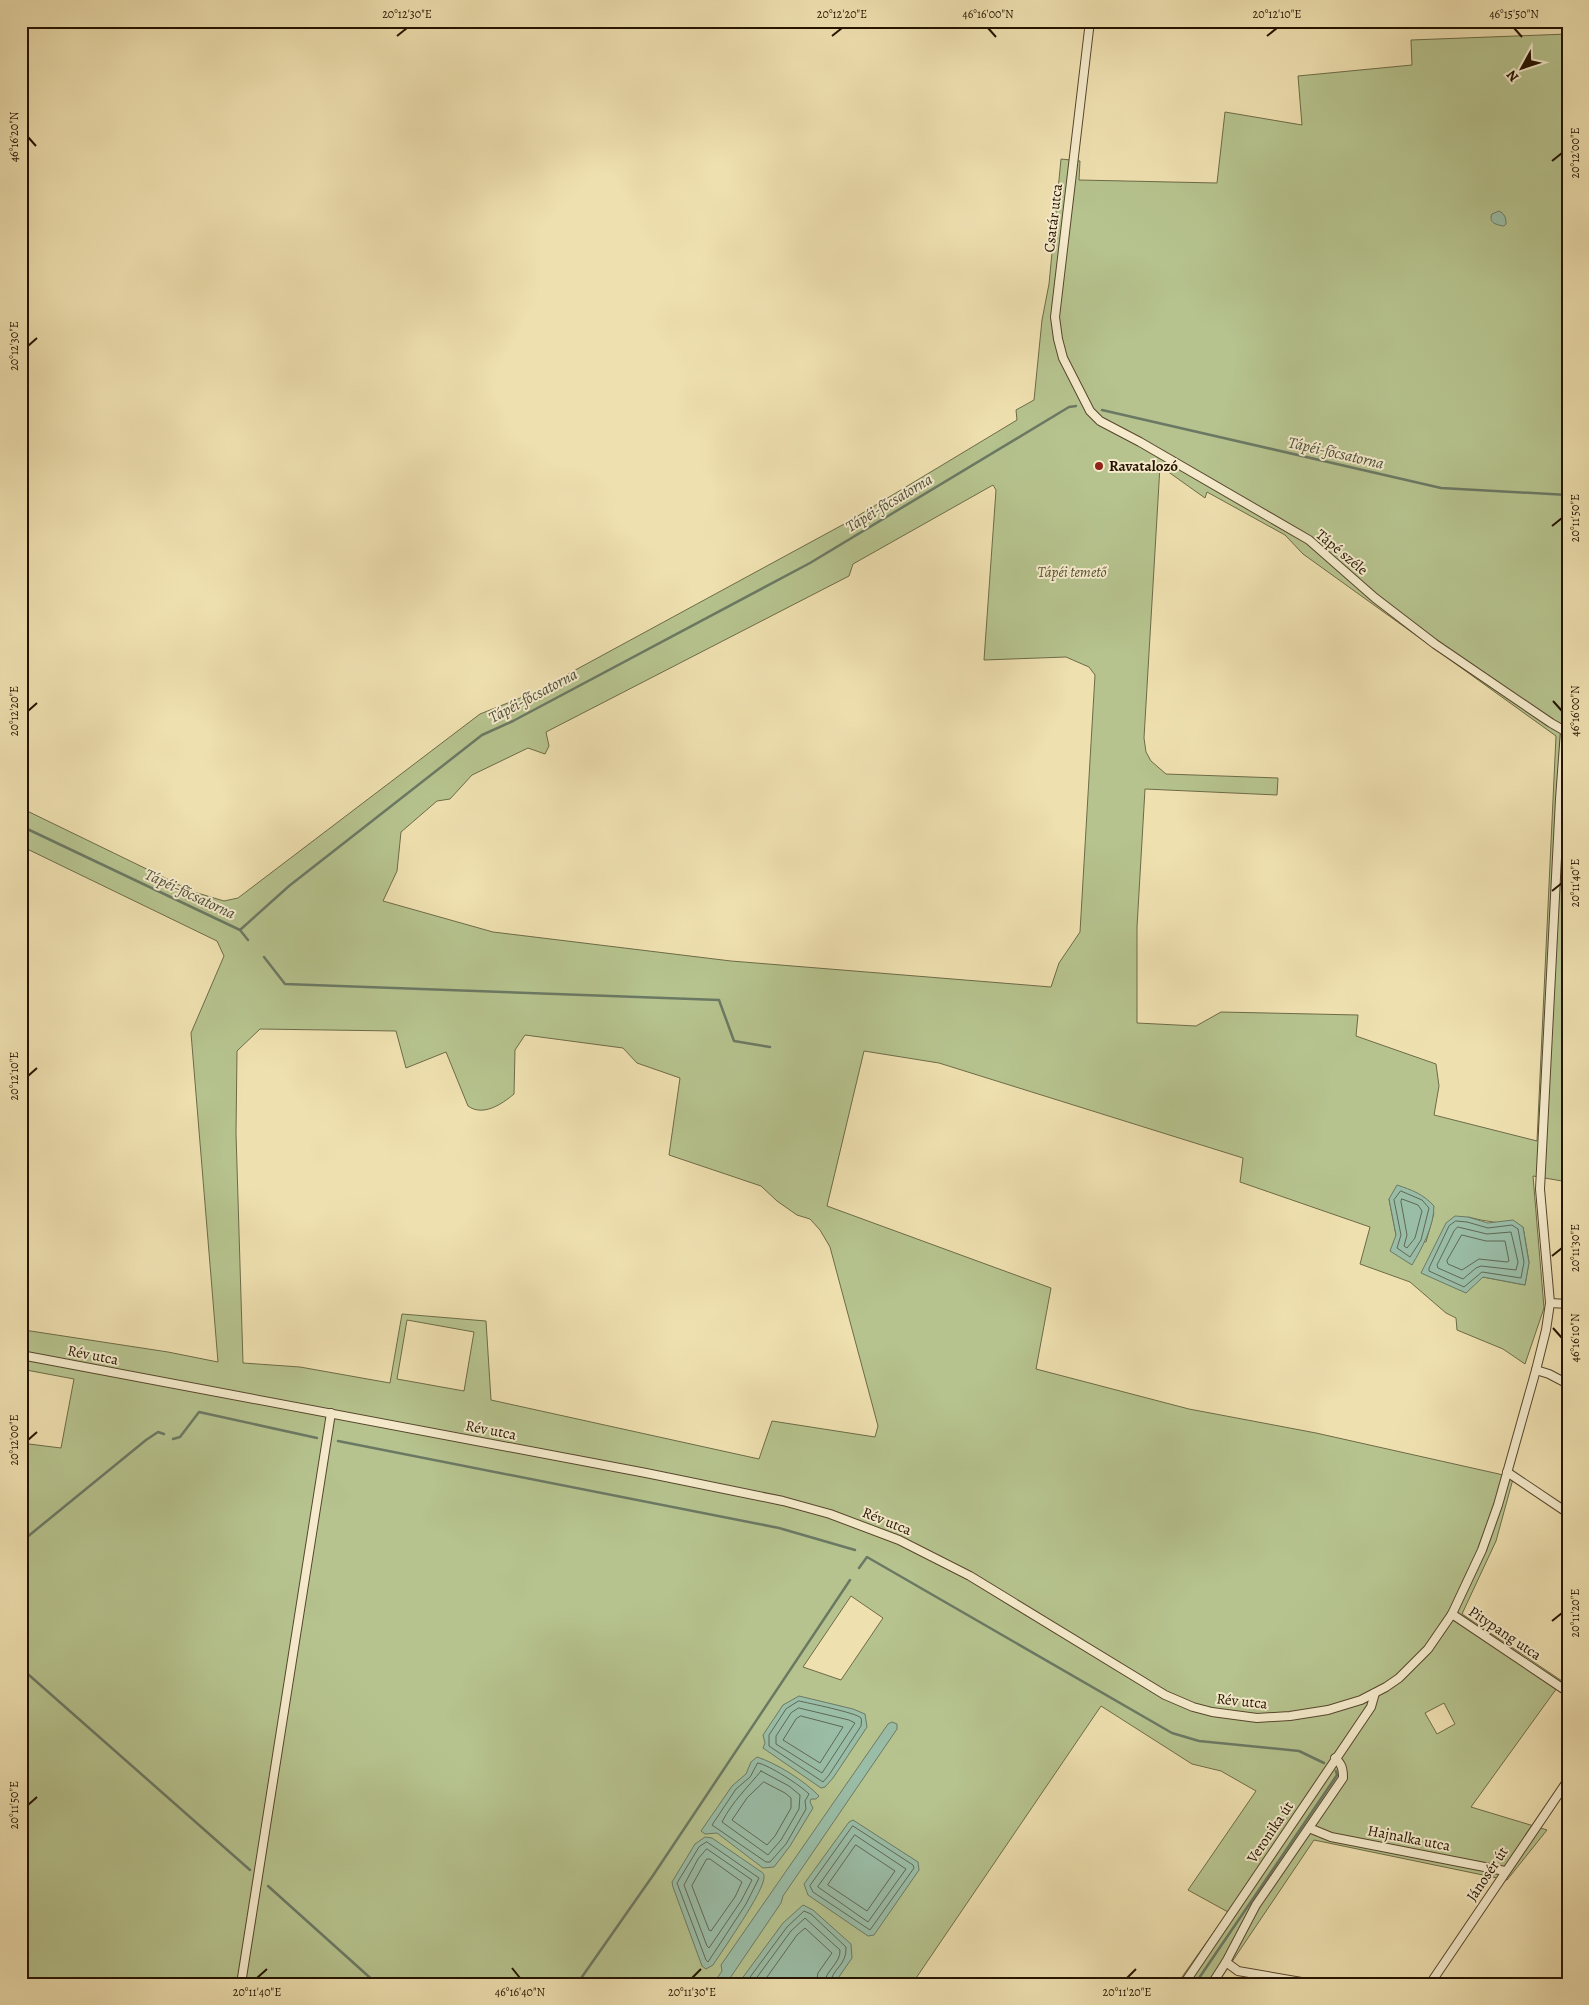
<svg xmlns="http://www.w3.org/2000/svg" width="1589" height="2005" font-family="Alegreya,serif">
	<style>
		.green { fill: #b6c38e; stroke: #6d6b47; fill-rule: evenodd }
		.water { fill: #9abda7; stroke: #6b7964 }
		.lines { fill: none; stroke-linecap: round; stroke-linejoin: round }
		.shore { stroke: #5f6854; stroke-width: 1 }
		.stream { stroke: #6b7964; stroke-width: 2.5 }
		.street-casing { stroke: #57462c; stroke-width: 10 }
		.street { stroke: #f5ebcc; stroke-width: 8 }
		.ticks { fill: none; stroke: #241300; stroke-width: 2 }
		.poi-dot { fill: #8f2418; stroke: #f5ebcc; stroke-width: 2 }
		.labels { text-anchor: middle; dominant-baseline: central; stroke-width: 4; stroke-linejoin: round; paint-order: stroke }
		.street-label { font-size: 15px; fill: #241300; stroke: #f5ebcc }
		.poi-label { font-size: 15px; font-weight: bold; fill: #241300; stroke: #f5ebcc; text-anchor: start }
		.park-label { font-size: 15px; font-style: italic; fill: #575132; stroke: #f5ebcc }
		.water-label { font-size: 16px; font-style: italic; fill: #4d4e3a; stroke: #f5ebcc }
		.neatline { fill: none; stroke: #241300; stroke-width: 2 }
		.ticks-label { font-size: 12px; text-anchor: middle; fill: #241300 }
	</style>
	<rect width="100%" height="100%" fill="#efe0b0"/>
	<filter id="stains"><feTurbulence type="fractalNoise" baseFrequency=".004" numOctaves="4"/><feColorMatrix values="0 0 0 0 .2 0 0 0 0 .09 0 0 0 0 .02 0 0 0 .5 -.17"/></filter>
	<radialGradient id="worn" r=".72"><stop offset=".6" stop-color="#630" stop-opacity="0"/><stop offset="1" stop-color="#630" stop-opacity=".3"/></radialGradient>
	<path class="green" d="M 1568,34 L 1568,1182 L 1533,1176 L 1544,1308 L 1525,1364 L 1503,1349 L 1457,1330 L 1456,1318 L 1446,1313 L 1410,1282 L 1360,1264 L 1370,1227 L 1240,1182 L 1243,1158 L 939,1063 L 864,1051 L 827,1206 L 1051,1288 L 1036,1369 L 1189,1409 L 1316,1433 L 1499,1474 L 1513,1479 L 1496,1541 L 1462,1614 L 1562,1681 L 1471,1807 L 1547,1830 L 1507,1880 L 1314,1840 L 1217,1984 L 1177,1984 L 1228,1912 L 1188,1890 L 1256,1791 L 1221,1771 L 1192,1764 L 1101,1706 L 912,1984 L 21,1984 L 21,1443 L 61,1448 L 74,1379 L 21,1369 L 21,1325 L 24,1330 L 168,1352 L 218,1362 L 191,1033 L 224,956 L 217,941 L 21,846 L 21,808 L 194,892 L 224,901 L 238,898 L 480,714 L 533,693 L 846,523 L 1017,420 L 1016,410 L 1034,400 L 1042,320 L 1049,284 L 1061,159 L 1080,161 L 1079,180 L 1217,183 L 1225,112 L 1302,125 L 1298,76 L 1412,65 L 1411,40 ZM 1160,466 L 1205,498 L 1207,492 L 1285,535 L 1303,554 L 1556,736 L 1537,1141 L 1434,1115 L 1439,1086 L 1436,1064 L 1356,1036 L 1358,1015 L 1221,1012 L 1196,1026 L 1137,1023 L 1137,927 L 1145,789 L 1277,795 L 1278,778 L 1166,774 L 1151,761 L 1146,752 L 1144,738 ZM 993,485 L 996,490 L 984,660 L 1066,657 L 1089,667 L 1095,675 L 1080,932 L 1059,963 L 1051,987 L 731,961 L 493,932 L 383,901 L 397,871 L 401,832 L 437,801 L 450,799 L 472,775 L 528,748 L 545,754 L 549,746 L 546,732 L 849,576 L 853,564 ZM 260,1029 L 396,1031 L 406,1068 L 446,1052 L 468,1106 C 483,1117 502,1104 514,1094 L 515,1050 L 525,1035 L 623,1048 L 637,1063 L 680,1078 L 669,1155 L 761,1186 L 777,1201 L 797,1215 L 810,1219 L 820,1230 L 830,1247 L 878,1426 L 875,1437 L 772,1421 L 759,1459 L 491,1400 L 486,1321 L 402,1314 L 390,1383 L 300,1367 L 243,1363 L 236,1133 L 237,1051 ZM 1389,1199 L 1434,1213 L 1426,1242 L 1396,1235 ZM 1468,1217 C 1486,1222 1504,1223 1523,1227 L 1529,1262 L 1525,1285 L 1483,1277 ZM 407,1320 L 474,1332 L 464,1391 L 397,1379 ZM 851,1596 L 883,1618 L 841,1680 L 803,1667 ZM 1444,1703 L 1455,1724 L 1437,1734 L 1425,1713 Z"/>
	<g class="water">
		<path d="M 1499,211 C 1505,214 1506,218 1506,224 L 1504,226 C 1497,225 1488,223 1492,214 Z"/>
		<path d="M 1397,1185 C 1412,1190 1423,1194 1434,1206 C 1434,1226 1422,1248 1412,1265 L 1390,1251 L 1396,1235 L 1389,1199 Z"/>
		<path d="M 1455,1216 L 1468,1217 L 1488,1223 L 1513,1220 L 1523,1227 L 1529,1263 L 1525,1285 L 1483,1277 L 1466,1293 L 1421,1273 L 1446,1223 Z"/>
		<path d="M 799,1696 L 853,1709 L 865,1714 L 867,1727 L 833,1778 L 825,1787 L 821,1788 L 763,1748 L 765,1743 L 763,1735 L 783,1705 Z"/>
		<path d="M 892,1722 L 897,1724 L 897,1729 L 783,1896 L 781,1903 L 728,1981 L 724,1984 L 713,1984 L 722,1971 L 721,1965 L 888,1724 Z"/>
		<path d="M 757,1757 C 776,1763 805,1781 819,1796 L 816,1799 L 811,1799 L 810,1802 L 813,1808 L 790,1846 L 774,1867 L 763,1868 L 717,1833 L 705,1834 L 701,1831 L 732,1786 L 746,1774 L 751,1762 Z"/>
		<path d="M 853,1820 L 918,1862 L 919,1870 L 874,1935 L 868,1936 L 808,1895 L 804,1884 L 849,1822 Z"/>
		<path d="M 705,1837 L 712,1838 L 760,1871 C 763,1873 764,1873 764,1877 C 765,1890 722,1951 713,1965 L 706,1969 L 702,1966 L 673,1887 L 672,1882 L 695,1844 Z"/>
		<path d="M 803,1905 L 813,1910 L 851,1944 L 852,1958 L 834,1984 L 738,1984 L 783,1923 Z"/>
	</g>
	<g class="lines">
		<g class="shore">
			<path d="M 1401,1191 L 1422,1200 L 1429,1208 L 1421,1240 L 1410,1257 L 1397,1248 L 1401,1235 L 1394,1200 Z"/>
			<path d="M 1402,1199 L 1418,1205 L 1422,1211 L 1415,1238 L 1407,1248 L 1404,1246 L 1407,1235 L 1401,1202 Z"/>
			<path d="M 1456,1221 L 1467,1222 L 1488,1228 L 1512,1225 L 1518,1229 L 1524,1262 L 1521,1278 L 1482,1272 L 1464,1287 L 1429,1271 L 1429,1268 L 1449,1226 Z"/>
			<path d="M 1458,1227 L 1487,1234 L 1511,1232 L 1518,1262 L 1516,1270 L 1481,1266 L 1476,1268 L 1463,1279 L 1438,1268 L 1437,1265 L 1454,1231 Z"/>
			<path d="M 1462,1235 L 1486,1241 L 1505,1241 L 1509,1261 L 1507,1262 L 1479,1259 L 1462,1270 L 1448,1264 L 1447,1261 Z"/>
			<path d="M 799,1701 C 808,1703 857,1713 861,1718 C 862,1720 861,1724 861,1726 L 829,1775 L 823,1782 L 769,1746 L 769,1735 L 786,1709 Z"/>
			<path d="M 799,1708 L 849,1720 L 855,1723 L 822,1773 L 776,1744 L 776,1736 L 791,1713 Z"/>
			<path d="M 801,1716 L 843,1727 L 820,1763 L 783,1740 L 796,1719 Z"/>
			<path d="M 758,1763 C 769,1765 800,1785 809,1794 L 805,1801 L 806,1809 L 786,1844 L 770,1862 L 766,1862 L 712,1825 L 736,1789 L 750,1777 Z"/>
			<path d="M 761,1771 L 789,1786 L 800,1795 L 799,1809 L 781,1840 L 768,1855 L 722,1822 C 732,1802 748,1787 761,1771 Z"/>
			<path d="M 764,1782 L 785,1793 L 791,1798 L 791,1808 L 775,1836 L 767,1845 L 732,1820 L 747,1798 Z"/>
			<path d="M 853,1826 L 913,1865 L 914,1868 L 870,1930 L 813,1892 L 810,1886 Z"/>
			<path d="M 855,1835 L 906,1869 L 868,1922 L 818,1887 Z"/>
			<path d="M 707,1842 L 759,1878 L 746,1904 L 708,1962 L 706,1960 L 677,1883 L 699,1847 Z"/>
			<path d="M 856,1845 L 895,1871 L 867,1911 L 828,1885 Z"/>
			<path d="M 707,1849 L 752,1880 L 741,1901 L 709,1948 L 707,1946 L 684,1885 L 698,1859 Z"/>
			<path d="M 707,1859 L 710,1859 L 742,1882 L 735,1897 L 711,1931 L 709,1930 L 692,1886 Z"/>
			<path d="M 745,1984 L 787,1927 L 804,1911 L 811,1914 L 846,1947 C 847,1966 832,1968 830,1984"/>
			<path d="M 752,1984 L 791,1931 L 805,1918 L 840,1950 C 841,1963 825,1971 824,1984"/>
			<path d="M 762,1984 L 797,1935 L 805,1928 L 832,1953 L 818,1973 L 816,1984"/>
		</g>
		<g class="stream">
			<path d="M 1102,410 L 1441,488 L 1568,495"/>
			<path d="M 21,826 L 240,930 L 248,940"/>
			<path d="M 240,930 L 289,886 L 482,735 L 513,721 L 810,563 L 1069,407 L 1076,406"/>
			<path d="M 264,957 L 285,984 L 719,1000 L 734,1041 L 770,1047"/>
			<path d="M 173,1439 L 180,1437 L 199,1412 L 317,1438"/>
			<path d="M 338,1441 L 779,1528 L 855,1550"/>
			<path d="M 21,1542 L 146,1440 L 158,1432 L 164,1434"/>
			<path d="M 859,1568 L 867,1557 L 1172,1733 L 1199,1741 L 1299,1751 L 1324,1763"/>
			<path d="M 21,1668 L 250,1870"/>
			<path d="M 268,1886 L 377,1984"/>
			<path d="M 577,1984 L 654,1874 L 850,1580"/>
			<path d="M 1195,1984 L 1337,1775 L 1336,1771"/>
		</g>
		<g class="street-casing">
			<g id="street">
				<path d="M 1090,21 L 1055,317 L 1058,339 L 1063,358 L 1090,411 L 1100,421 L 1140,442 L 1309,540 L 1375,598 L 1435,644 L 1551,723 L 1565,731"/>
				<path d="M 1550,1303 L 1568,1304"/>
				<path d="M 21,1355 L 646,1473 L 783,1501 L 830,1514 L 899,1540 L 970,1576 L 1165,1695 L 1193,1707 L 1212,1712 L 1257,1718 L 1290,1716 L 1328,1710 L 1361,1700 L 1386,1687 L 1399,1678 L 1428,1649 L 1452,1614 L 1482,1550 L 1498,1505 L 1536,1370 L 1546,1330 L 1550,1303 L 1540,1189 L 1560,799 L 1565,731 L 1568,717"/>
				<path d="M 1536,1370 L 1549,1374 L 1568,1384"/>
				<path d="M 1507,1472 L 1568,1513"/>
				<path d="M 1452,1614 L 1568,1692"/>
				<path d="M 1309,1828 L 1331,1837 L 1505,1871"/>
				<path d="M 1226,1962 L 1238,1971 L 1313,1984"/>
				<path d="M 241,1984 L 331,1413"/>
				<path d="M 1184,1984 L 1371,1707 L 1375,1693"/>
				<path d="M 1212,1984 L 1226,1962 L 1256,1905 L 1343,1778 C 1343,1769 1342,1764 1335,1758"/>
				<path d="M 1430,1984 L 1568,1780"/>
			</g>
		</g>
		<use href="#street" class="street"/>
	</g>
	<path class="ticks" d="M 988,28 L 996,37M 1514,28 L 1522,37M 397,36 L 407,28M 832,36 L 842,28M 1267,36 L 1277,28M 28,137 L 36,146M 1552,161 L 1562,153M 28,346 L 37,338M 1552,526 L 1562,518M 1553,701 L 1562,711M 28,711 L 37,703M 1552,891 L 1562,883M 28,1076 L 37,1068M 1552,1256 L 1562,1248M 1553,1328 L 1562,1338M 28,1440 L 37,1432M 1552,1621 L 1562,1613M 28,1805 L 37,1797M 512,1968 L 520,1978M 257,1978 L 267,1969M 692,1978 L 701,1969M 1127,1978 L 1136,1969"/>
	<circle class="poi-dot" cx="1099" cy="466" r="5"/>
	<g class="labels">
		<g class="street-label">
			<text transform="translate(1053 218) rotate(-83)">Csatár utca</text>
			<text transform="translate(1342 552) rotate(40)">Tápé széle</text>
			<text transform="translate(93 1355) rotate(11)">Rév utca</text>
			<text transform="translate(491 1430) rotate(11)">Rév utca</text>
			<text transform="translate(887 1521) rotate(22)">Rév utca</text>
			<text transform="translate(1505 1633) rotate(34)">Pitypang utca</text>
			<text transform="translate(1242 1701) rotate(6)">Rév utca</text>
			<text transform="translate(1270 1832) rotate(-56)">Veronika út</text>
			<text transform="translate(1409 1838) rotate(11)">Hajnalka utca</text>
			<text transform="translate(1487 1874) rotate(-56)">Jánosér út</text>
		</g>
		<g class="poi-label">
			<text x="1109" y="466">Ravatalozó</text>
		</g>
		<g class="park-label">
			<text x="1072" y="572">Tápéi temető</text>
		</g>
		<g class="water-label">
			<text transform="translate(1336 453) rotate(13)">Tápéi-főcsatorna</text>
			<text transform="translate(889 503) rotate(-31)">Tápéi-főcsatorna</text>
			<text transform="translate(533 696) rotate(-28)">Tápéi-főcsatorna</text>
			<text transform="translate(190 894) rotate(25)">Tápéi-főcsatorna</text>
		</g>
	</g>
	<rect width="1589" height="2005" fill="none" stroke="#efe0b0" stroke-width="55"/>
	<g transform="translate(1522 68) rotate(230)" stroke="#f5ebcc" stroke-width="4" paint-order="stroke">
	<path d="M0-4L9 19L0 12L-9 19Z" fill="#241300"/>
	<text y="-8" font-size="14" font-weight="bold" text-anchor="middle" fill="#241300">N</text>
	</g>
	<rect x="28" y="28" width="1534" height="1950" class="neatline"/>
	<g class="ticks-label">
		<text x="407" y="18">20°12'30"E</text>
		<text x="842" y="18">20°12'20"E</text>
		<text x="988" y="18">46°16'00"N</text>
		<text x="1277" y="18">20°12'10"E</text>
		<text x="1514" y="18">46°15'50"N</text>
		<text transform="translate(14 137) rotate(-90)" y="4">46°16'20"N</text>
		<text transform="translate(1575 153) rotate(-90)" y="4">20°12'00"E</text>
		<text transform="translate(14 346) rotate(-90)" y="4">20°12'30"E</text>
		<text transform="translate(1575 518) rotate(-90)" y="4">20°11'50"E</text>
		<text transform="translate(14 711) rotate(-90)" y="4">20°12'20"E</text>
		<text transform="translate(1575 711) rotate(-90)" y="4">46°16'00"N</text>
		<text transform="translate(1575 883) rotate(-90)" y="4">20°11'40"E</text>
		<text transform="translate(14 1076) rotate(-90)" y="4">20°12'10"E</text>
		<text transform="translate(1575 1248) rotate(-90)" y="4">20°11'30"E</text>
		<text transform="translate(1575 1338) rotate(-90)" y="4">46°16'10"N</text>
		<text transform="translate(14 1440) rotate(-90)" y="4">20°12'00"E</text>
		<text transform="translate(1575 1613) rotate(-90)" y="4">20°11'20"E</text>
		<text transform="translate(14 1805) rotate(-90)" y="4">20°11'50"E</text>
		<text x="257" y="1996">20°11'40"E</text>
		<text x="520" y="1996">46°16'40"N</text>
		<text x="692" y="1996">20°11'30"E</text>
		<text x="1127" y="1996">20°11'20"E</text>
	</g>
	<rect width="100%" height="100%" filter="url(#stains)"/>
	<rect width="100%" height="100%" fill="url(#worn)"/>
</svg>
